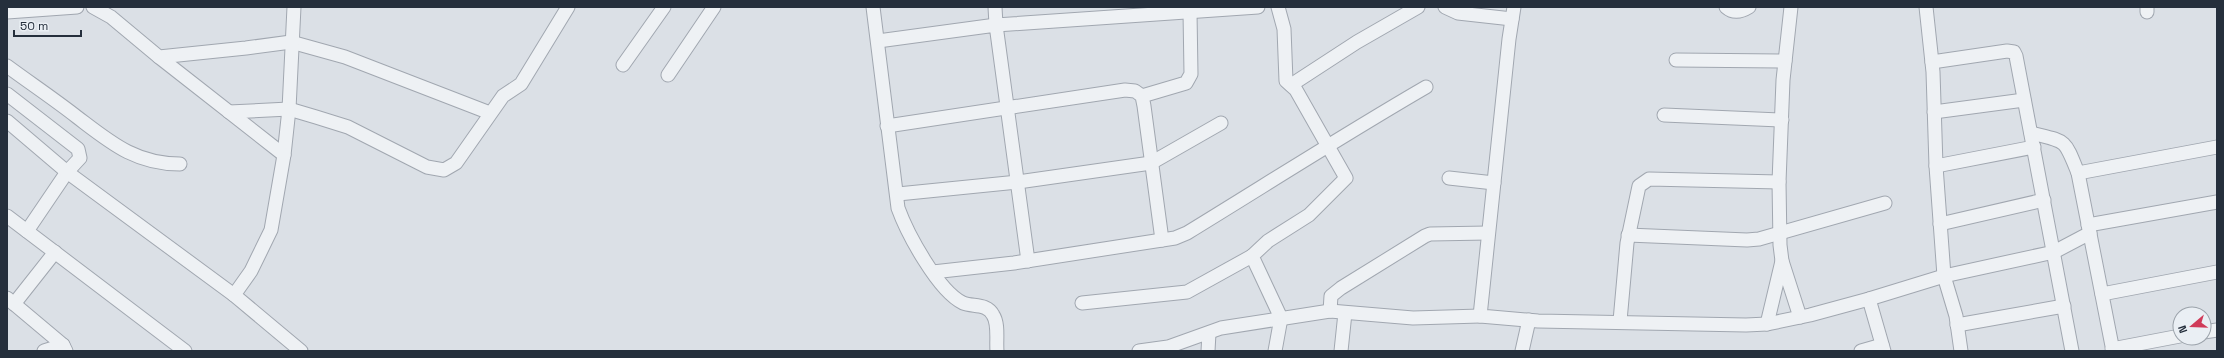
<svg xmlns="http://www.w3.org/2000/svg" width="2224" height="358" font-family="'Space Grotesk',sans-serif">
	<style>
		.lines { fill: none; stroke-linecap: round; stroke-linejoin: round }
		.minor-casing { stroke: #a1a7b0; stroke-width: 15 }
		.minor { stroke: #eef1f4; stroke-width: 13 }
	</style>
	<rect width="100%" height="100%" fill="#dbe0e6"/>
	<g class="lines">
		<g class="minor-casing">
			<g id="minor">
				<path d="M 93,7 L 111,17 L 159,57 L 246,48 L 291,42 L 345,57 L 490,113"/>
				<path d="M 294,7 L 289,109 L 284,155 L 271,230 L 251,271 L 234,295 L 301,351"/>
				<path d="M 873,7 L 898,208 C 907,233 938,291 963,303 C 973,307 987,303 993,315 C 999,324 996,340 997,351"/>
				<path d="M 995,7 L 996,25 L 1258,7"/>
				<path d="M 1445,7 L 1458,13 L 1512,19"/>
				<path d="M 1514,7 L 1509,39 L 1480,316 L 1538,321 L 1746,325 L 1767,324 L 1810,315 L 1869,299 L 1944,276 L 2054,252 L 2090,233"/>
				<path d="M 1726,7 C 1734,14 1741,12 1749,7"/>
				<path d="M 1791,7 L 1783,80 L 1779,182 L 1780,245 L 1782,261 L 1800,317"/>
				<path d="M 1926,7 L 1933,72 L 1936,166 L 1944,276 L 1956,316 L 1961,351"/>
				<path d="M 2147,7 L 2147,12"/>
				<path d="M 7,12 L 77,7"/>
				<path d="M 878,41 L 996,25 L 1028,261"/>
				<path d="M 159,57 L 284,155"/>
				<path d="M 1676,60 L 1785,61"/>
				<path d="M 1932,62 L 2007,51 L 2014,52 L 2016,56 L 2072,351"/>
				<path d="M 623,65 L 664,7"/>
				<path d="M 7,66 C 30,83 54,99 77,117 C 110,142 135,164 180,164"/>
				<path d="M 668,75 L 714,7"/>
				<path d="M 1291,85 L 1357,42 L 1418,7"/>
				<path d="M 7,94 L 78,149 L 80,158 L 67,172 L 27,231"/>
				<path d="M 1142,96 L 1186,83 L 1191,74 L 1190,12"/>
				<path d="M 229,112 L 289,109 L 316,117 L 348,127 L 427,167 L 444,170 L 456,163 L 503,96 L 521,84 L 568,7"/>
				<path d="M 1934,112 L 2024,100"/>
				<path d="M 1664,115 L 1782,120"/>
				<path d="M 7,121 L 67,172 L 234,295"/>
				<path d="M 887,126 L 1125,90 L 1135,91 L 1142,96 L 1144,106 L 1162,240"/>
				<path d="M 2031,133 C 2067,142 2064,138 2078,173 L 2113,351"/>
				<path d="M 1936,166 L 2034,147"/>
				<path d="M 2078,173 L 2217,147"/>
				<path d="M 1449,178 L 1494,183"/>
				<path d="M 898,194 L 1018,182 L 1151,163 L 1221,123"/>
				<path d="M 7,216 L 185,351"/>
				<path d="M 1940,224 L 2044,200"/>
				<path d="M 2088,225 L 2217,202"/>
				<path d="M 1628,235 L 1747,240 L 1759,239 L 1885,203"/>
				<path d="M 933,272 L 1014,263 L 1175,238 L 1187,233 C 1267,184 1345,134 1426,87"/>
				<path d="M 2102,294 L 2217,272"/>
				<path d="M 7,298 L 63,345 L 66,351"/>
				<path d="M 1869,299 L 1884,351"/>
				<path d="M 1082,303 L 1187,292 L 1252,256"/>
				<path d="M 14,304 L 55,252"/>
				<path d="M 1330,311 L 1331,296 L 1341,288 L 1425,236 L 1430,234 L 1488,233"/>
				<path d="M 1620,321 L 1627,243 L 1639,186 L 1649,179 L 1779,182"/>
				<path d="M 1767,324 L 1782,261"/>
				<path d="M 1957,325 L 2064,306"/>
				<path d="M 2204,332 L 2217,330"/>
				<path d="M 2112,349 L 2180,336"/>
				<path d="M 44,351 L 63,345"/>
				<path d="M 1139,351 L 1168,347 L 1221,328 L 1330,311 L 1413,318 L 1480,316"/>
				<path d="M 1208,351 L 1209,333"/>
				<path d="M 1275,351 L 1281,318 L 1252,256 L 1268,241 L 1309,215 L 1346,178 L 1296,90 L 1286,81 L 1284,29 L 1278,7"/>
				<path d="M 1341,351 L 1345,313"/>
				<path d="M 1522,351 L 1529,320"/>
				<path d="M 1861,351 L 1882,345"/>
			</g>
		</g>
		<use href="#minor" class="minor"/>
	</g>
	<rect width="2224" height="358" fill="none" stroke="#252f3c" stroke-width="16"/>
	<g transform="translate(2192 326) rotate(251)"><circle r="19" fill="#eaeff4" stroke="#9ba2aa"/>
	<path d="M0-3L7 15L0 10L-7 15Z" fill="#d03b59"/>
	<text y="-6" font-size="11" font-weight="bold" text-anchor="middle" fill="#252f3c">N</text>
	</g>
	<path d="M14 30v6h67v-6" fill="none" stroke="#252f3c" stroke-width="2"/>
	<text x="20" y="30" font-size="12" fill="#252f3c" stroke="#eaeff4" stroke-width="3" paint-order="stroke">50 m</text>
</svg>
